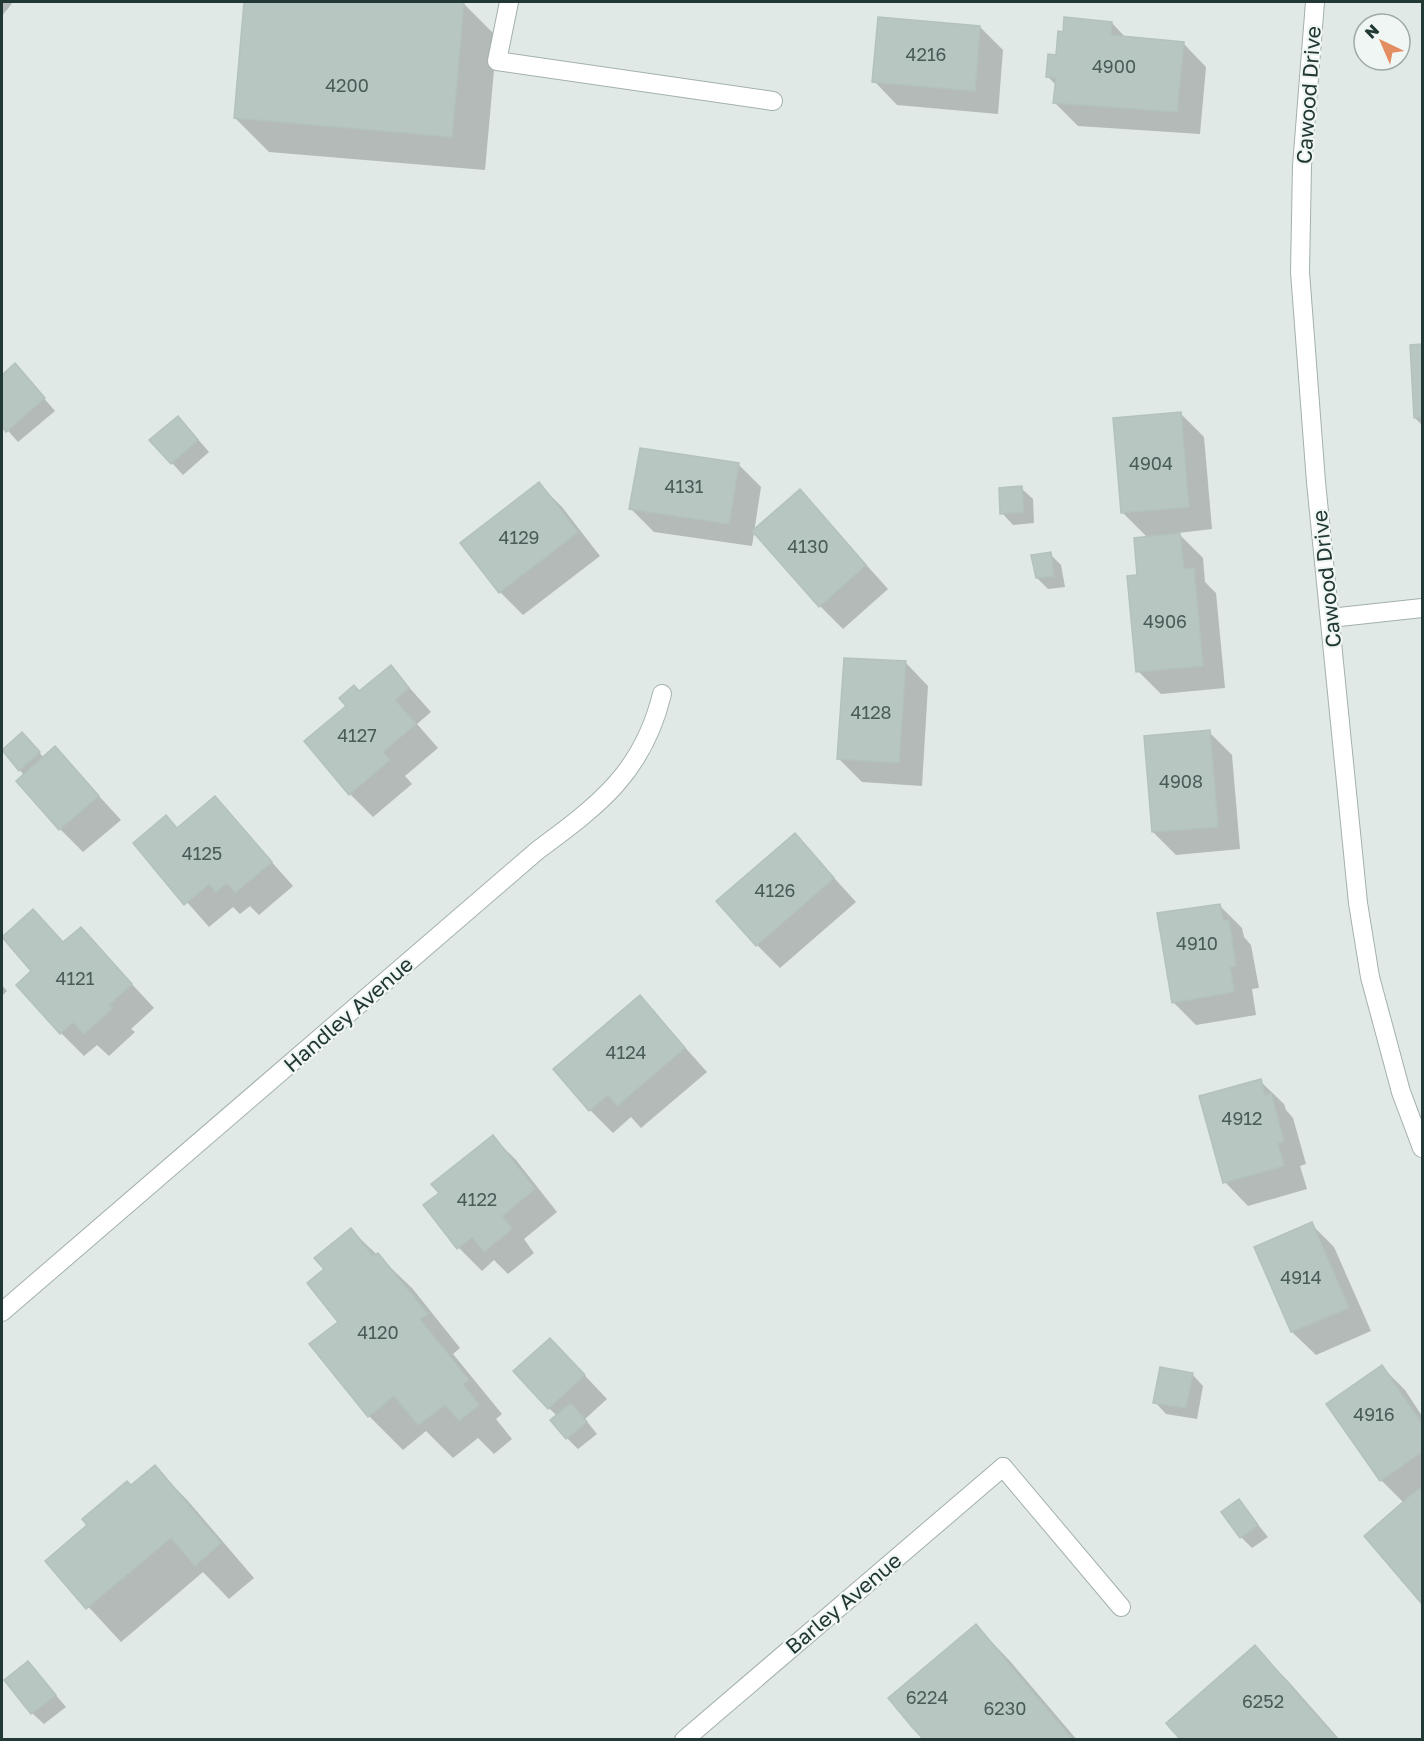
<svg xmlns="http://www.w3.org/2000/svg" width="1424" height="1741" font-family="'Golos Text',sans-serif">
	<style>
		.shadow { fill: #0003 }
		.building { fill: #b8c6c2; stroke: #b3c2bd; stroke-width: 1.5 }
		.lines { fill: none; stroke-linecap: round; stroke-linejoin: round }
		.service-casing { stroke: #a3b0ad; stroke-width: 20 }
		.minor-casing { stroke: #a3b0ad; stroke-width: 20 }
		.service { stroke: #fff; stroke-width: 18 }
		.minor { stroke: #fff; stroke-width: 18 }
		.labels { text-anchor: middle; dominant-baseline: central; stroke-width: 4.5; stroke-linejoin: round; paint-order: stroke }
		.number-label { font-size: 18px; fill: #485c58 }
		.street-label { font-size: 21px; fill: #223834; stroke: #f0f6f3 }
	</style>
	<rect width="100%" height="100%" fill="#e0e9e6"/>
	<g class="shadow">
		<path d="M 2,2 L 13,2 L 2,16 Z"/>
		<path d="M 246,2 L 463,3 L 497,37 L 485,170 L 269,152 L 235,118 Z"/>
		<path d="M 1112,23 L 1126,38 L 1183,43 L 1206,67 L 1200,134 L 1078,126 L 1055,103 L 1056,85 L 1048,77 L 1057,56 Z"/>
		<path d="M 980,27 L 1003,50 L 998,114 L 897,105 L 874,81 Z"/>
		<path d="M 1422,346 L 1422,425 L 1415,418 L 1412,347 Z"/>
		<path d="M 15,365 L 55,411 L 18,442 L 2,424 L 2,377 Z"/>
		<path d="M 1180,413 L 1204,437 L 1212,529 L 1178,533 L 1203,558 L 1205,582 L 1216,593 L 1225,688 L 1161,694 L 1138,671 L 1139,576 L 1148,538 L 1123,513 Z"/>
		<path d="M 189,429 L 209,452 L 183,475 L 151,440 Z"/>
		<path d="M 738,464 L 761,487 L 752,546 L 654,532 L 631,509 Z"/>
		<path d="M 539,484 L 562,507 L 600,556 L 523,615 L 500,592 Z"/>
		<path d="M 1021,488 L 1033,499 L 1034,523 L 1013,525 L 1002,513 Z"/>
		<path d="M 800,491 L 888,589 L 843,629 L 820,606 Z"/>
		<path d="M 1050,554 L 1061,565 L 1065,587 L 1048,589 L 1037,578 Z"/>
		<path d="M 905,662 L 928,686 L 922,786 L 862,782 L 839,759 Z"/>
		<path d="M 391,667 L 431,712 L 417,724 L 438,748 L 405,776 L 412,784 L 373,817 L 350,794 L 348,706 Z"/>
		<path d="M 1209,732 L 1232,755 L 1240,849 L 1176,855 L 1153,832 Z"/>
		<path d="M 33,745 L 44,758 L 55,748 L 121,820 L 83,852 L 60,829 L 20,770 Z"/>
		<path d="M 215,798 L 293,886 L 259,915 L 250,906 L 240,914 L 233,907 L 209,927 L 135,843 L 178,829 Z"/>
		<path d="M 795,835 L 856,902 L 780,968 L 757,945 Z"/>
		<path d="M 1219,905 L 1242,928 L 1244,937 L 1251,945 L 1259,988 L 1252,989 L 1256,1015 L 1196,1025 L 1173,1002 Z"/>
		<path d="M 33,911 L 64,943 L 81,929 L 154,1008 L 131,1029 L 135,1032 L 109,1056 L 97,1045 L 84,1056 L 61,1033 L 33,971 Z"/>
		<path d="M 2,985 L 7,991 L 2,996 Z"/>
		<path d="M 640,997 L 707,1072 L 641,1128 L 631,1117 L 613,1133 L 590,1110 Z"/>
		<path d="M 1260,1081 L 1284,1104 L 1286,1110 L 1293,1118 L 1306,1164 L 1300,1166 L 1307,1189 L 1248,1206 L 1225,1182 Z"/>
		<path d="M 493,1137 L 516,1160 L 557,1212 L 524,1239 L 534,1253 L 508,1274 L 494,1260 L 482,1271 L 459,1248 L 441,1194 Z"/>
		<path d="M 1311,1224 L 1334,1247 L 1371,1331 L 1316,1355 L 1292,1332 L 1256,1247 Z"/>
		<path d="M 351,1230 L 412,1288 L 460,1348 L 453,1354 L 502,1414 L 496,1419 L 512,1439 L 494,1454 L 478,1438 L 453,1458 L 426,1431 L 403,1450 L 369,1416 L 312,1345 L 340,1322 L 326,1270 Z"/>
		<path d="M 573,1363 L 607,1399 L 585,1419 L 597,1434 L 578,1449 L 567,1438 L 557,1416 L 549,1408 Z"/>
		<path d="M 1382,1367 L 1405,1390 L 1422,1416 L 1422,1601 L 1366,1537 L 1404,1503 L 1381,1480 L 1328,1404 Z"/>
		<path d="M 1192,1374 L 1203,1386 L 1197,1419 L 1166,1414 L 1155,1402 Z"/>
		<path d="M 155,1467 L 188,1501 L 254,1578 L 229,1599 L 203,1572 L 121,1642 L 47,1562 Z"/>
		<path d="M 1239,1501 L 1268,1537 L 1252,1548 L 1241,1537 Z"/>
		<path d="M 976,1626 L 1009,1660 L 1077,1740 L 925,1740 Z"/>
		<path d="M 1255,1647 L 1288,1681 L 1340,1740 L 1183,1740 Z"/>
		<path d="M 28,1663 L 66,1707 L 44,1724 L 32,1713 Z"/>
	</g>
	<g class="building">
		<path d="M 244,2 L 464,2 L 452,137 L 234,118 Z"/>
		<path d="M 878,17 L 980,26 L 975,91 L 872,82 Z"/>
		<path d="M 1064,17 L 1112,22 L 1111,35 L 1184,42 L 1177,112 L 1053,103 L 1056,78 L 1046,77 L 1048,54 L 1056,55 L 1058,31 L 1063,32 Z"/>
		<path d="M 1422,324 L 1422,417 L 1414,418 L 1410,345 L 1422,344 Z"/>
		<path d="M 15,363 L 45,398 L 6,432 L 2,426 L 2,375 Z"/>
		<path d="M 1181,412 L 1189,507 L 1121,513 L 1113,418 Z"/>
		<path d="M 178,416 L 198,440 L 171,464 L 149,440 Z"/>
		<path d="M 640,448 L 739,463 L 729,524 L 629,509 Z"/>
		<path d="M 539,482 L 578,532 L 499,593 L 460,543 Z"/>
		<path d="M 1022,486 L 1024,512 L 1000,514 L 999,488 Z"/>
		<path d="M 800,489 L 866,565 L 819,607 L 752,531 Z"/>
		<path d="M 1180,533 L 1184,569 L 1194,568 L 1203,666 L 1136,672 L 1127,576 L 1137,575 L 1134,538 Z"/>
		<path d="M 1051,552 L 1054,576 L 1036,578 L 1031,555 Z"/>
		<path d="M 844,658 L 906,661 L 899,763 L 837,759 Z"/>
		<path d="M 391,665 L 409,688 L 395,700 L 416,724 L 383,752 L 390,760 L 349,795 L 304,741 L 346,706 L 339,698 L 354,685 L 359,691 Z"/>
		<path d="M 1210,730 L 1218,827 L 1152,832 L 1144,736 Z"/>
		<path d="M 22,732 L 40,752 L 19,771 L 2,750 Z"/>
		<path d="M 55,746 L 99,796 L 59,830 L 16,781 Z"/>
		<path d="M 215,796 L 272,862 L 235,893 L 227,883 L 216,892 L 209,884 L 184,905 L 133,843 L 166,815 L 177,828 Z"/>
		<path d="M 795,833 L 834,878 L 756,946 L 716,901 Z"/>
		<path d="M 1220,904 L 1223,921 L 1229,920 L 1236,966 L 1230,967 L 1234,992 L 1172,1003 L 1157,913 Z"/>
		<path d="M 33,909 L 63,942 L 81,927 L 132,984 L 109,1005 L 113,1008 L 84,1034 L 73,1022 L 60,1034 L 16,985 L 31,971 L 2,937 Z"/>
		<path d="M 640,995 L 685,1048 L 617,1106 L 608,1095 L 589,1111 L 553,1069 Z"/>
		<path d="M 1261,1079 L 1265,1095 L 1271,1093 L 1284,1141 L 1278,1143 L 1284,1166 L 1223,1183 L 1199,1096 Z"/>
		<path d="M 493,1135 L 535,1189 L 502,1216 L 512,1229 L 484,1252 L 472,1237 L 457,1249 L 423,1205 L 439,1193 L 431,1184 Z"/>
		<path d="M 1312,1222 L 1349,1308 L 1291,1332 L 1254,1247 Z"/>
		<path d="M 351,1228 L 373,1256 L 378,1253 L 428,1314 L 420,1319 L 469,1380 L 463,1384 L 479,1405 L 459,1421 L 445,1405 L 418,1425 L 394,1396 L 368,1417 L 309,1344 L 338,1322 L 307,1283 L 324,1269 L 314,1258 Z"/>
		<path d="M 550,1338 L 585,1375 L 548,1409 L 513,1371 Z"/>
		<path d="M 1382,1365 L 1422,1424 L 1422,1452 L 1380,1481 L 1326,1404 Z"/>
		<path d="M 1160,1367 L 1193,1373 L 1186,1408 L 1153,1403 Z"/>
		<path d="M 571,1403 L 587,1422 L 566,1439 L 550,1420 Z"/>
		<path d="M 155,1465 L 221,1543 L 195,1566 L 171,1538 L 86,1609 L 45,1561 L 87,1525 L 82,1519 L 127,1481 L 131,1485 Z"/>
		<path d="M 1419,1488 L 1422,1492 L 1422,1604 L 1364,1536 Z"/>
		<path d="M 1239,1499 L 1258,1525 L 1240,1538 L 1221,1512 Z"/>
		<path d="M 976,1624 L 1015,1671 L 1073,1740 L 924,1740 L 912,1727 L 888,1698 Z"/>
		<path d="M 1255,1645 L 1293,1689 L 1338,1740 L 1181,1740 L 1170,1728 L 1166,1723 Z"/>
		<path d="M 28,1661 L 56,1695 L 31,1714 L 4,1680 Z"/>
	</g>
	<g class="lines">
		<g class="service-casing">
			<g id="service">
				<path d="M 509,2 L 497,61 L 773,101"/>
				<path d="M 1330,618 L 1422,608"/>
				<path d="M 1003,1467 L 1121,1607"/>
			</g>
		</g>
		<g class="minor-casing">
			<g id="minor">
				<path d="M 1315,2 L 1302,166 L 1300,272 L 1316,482 L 1358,903 L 1370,977 L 1401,1092 L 1422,1148"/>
				<path d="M 2,1312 L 538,850 C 600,804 643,772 662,694"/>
				<path d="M 684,1740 L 1003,1467"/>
			</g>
		</g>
		<use href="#service" class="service"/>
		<use href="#minor" class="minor"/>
	</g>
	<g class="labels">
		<g class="number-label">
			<text x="926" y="54">4216</text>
			<text x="1114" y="66">4900</text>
			<text x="347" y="85">4200</text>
			<text x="1151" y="463">4904</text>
			<text x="684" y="486">4131</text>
			<text x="519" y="537">4129</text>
			<text x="808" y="546">4130</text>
			<text x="1165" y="621">4906</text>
			<text x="871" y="712">4128</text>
			<text x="357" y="735">4127</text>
			<text x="1181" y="781">4908</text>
			<text x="202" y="853">4125</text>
			<text x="775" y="890">4126</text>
			<text x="1197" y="943">4910</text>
			<text x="75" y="978">4121</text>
			<text x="626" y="1052">4124</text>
			<text x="1242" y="1118">4912</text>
			<text x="477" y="1199">4122</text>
			<text x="1301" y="1277">4914</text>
			<text x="378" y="1332">4120</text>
			<text x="1374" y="1414">4916</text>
			<text x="927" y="1697">6224</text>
			<text x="1263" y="1701">6252</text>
			<text x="1005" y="1708">6230</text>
		</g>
		<g class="street-label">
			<text transform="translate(1308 95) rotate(-86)">Cawood Drive</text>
			<text transform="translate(1326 579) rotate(-96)">Cawood Drive</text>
			<text transform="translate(348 1014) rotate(-41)">Handley Avenue</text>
			<text transform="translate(843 1603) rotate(-40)">Barley Avenue</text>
		</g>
	</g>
	<rect width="1424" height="1741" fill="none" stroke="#223834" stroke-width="6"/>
	<g transform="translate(1382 42) rotate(316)"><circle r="28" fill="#f0f6f3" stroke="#9eaaa7" stroke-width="1.5"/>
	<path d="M0-4.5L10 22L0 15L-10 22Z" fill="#e48d62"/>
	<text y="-9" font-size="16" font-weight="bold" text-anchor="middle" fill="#223834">N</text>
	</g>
</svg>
